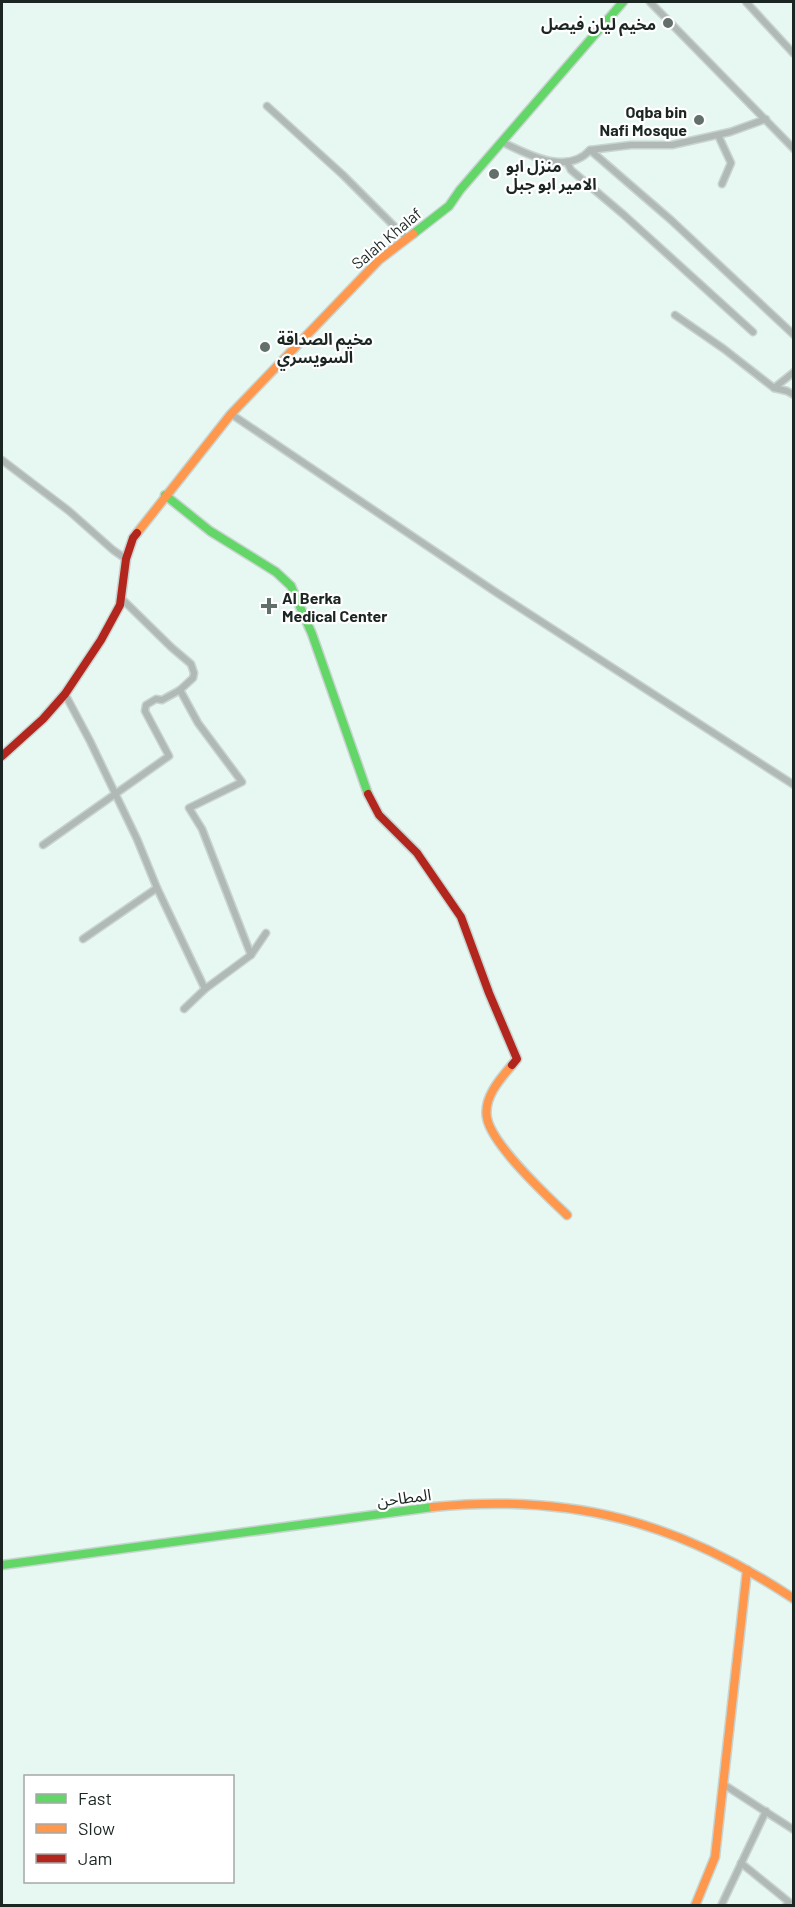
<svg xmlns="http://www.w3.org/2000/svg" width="795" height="1907" font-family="Barlow,'Noto Sans Arabic',sans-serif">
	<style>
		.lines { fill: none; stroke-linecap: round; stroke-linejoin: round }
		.street-casing { stroke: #c8d4d0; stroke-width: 9 }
		.fast-casing { stroke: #c8d4d0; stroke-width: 11 }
		.slow-casing { stroke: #c8d4d0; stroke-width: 11 }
		.jam-casing { stroke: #c8d4d0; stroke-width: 11 }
		.street { stroke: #b0b9b6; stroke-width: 6 }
		.fast { stroke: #63d668; stroke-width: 8 }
		.slow { stroke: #ff974d; stroke-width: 8 }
		.jam { stroke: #b3261e; stroke-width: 8 }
		.poi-dot { fill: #626f6b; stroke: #fff; stroke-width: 2 }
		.labels { text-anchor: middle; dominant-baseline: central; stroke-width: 4.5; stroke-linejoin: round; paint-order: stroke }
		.poi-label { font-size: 16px; font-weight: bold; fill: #1b2623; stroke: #fff; text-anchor: start }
		.street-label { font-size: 16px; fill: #1b2623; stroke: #fff }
	</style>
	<rect width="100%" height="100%" fill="#e7f7f2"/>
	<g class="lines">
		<g class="street-casing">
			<g id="street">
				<path d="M 650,2 L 794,149"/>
				<path d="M 746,2 L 794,54"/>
				<path d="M 267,106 L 343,175 L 406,238"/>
				<path d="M 718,135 L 731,163 L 722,184"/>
				<path d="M 502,142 C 527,154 567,176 590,150 L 631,145 L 672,145 L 730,132 L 766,119"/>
				<path d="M 590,150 L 671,220 L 794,335"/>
				<path d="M 567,162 L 571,170 L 624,215 L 753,332"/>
				<path d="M 675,315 L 724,349 L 774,388 L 787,391 L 794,395"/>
				<path d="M 774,388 L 794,372"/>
				<path d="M 231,414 L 497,593 L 794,785"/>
				<path d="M 2,460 L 69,511 L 113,550 L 126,559"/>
				<path d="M 180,690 L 198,723 L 242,782 L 189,808 L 202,829 L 251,955"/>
				<path d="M 65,694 L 90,741 L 137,839 L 157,888 L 205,989"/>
				<path d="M 43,845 L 169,756 L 145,711 L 146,705 L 156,699 L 162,700 L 180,690 L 193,678 L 194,673 L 191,664 L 171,647 L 121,598"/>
				<path d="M 83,939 L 157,888"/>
				<path d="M 184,1009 L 205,989 L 251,955 L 266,933"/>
				<path d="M 723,1784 L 794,1830"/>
				<path d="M 741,1863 L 789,1902 L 786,1906"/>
				<path d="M 721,1906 L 766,1811"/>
			</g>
		</g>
		<g class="fast-casing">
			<g id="fast">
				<path d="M 413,234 L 449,206 L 460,190 L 623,2"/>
				<path d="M 165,495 L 210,531 L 276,572 L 291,586 L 312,634 L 368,794"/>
				<path d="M 2,1565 L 433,1507"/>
			</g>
		</g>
		<g class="slow-casing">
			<g id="slow">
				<path d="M 137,533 L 231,414 L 379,260 L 413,234"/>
				<path d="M 512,1065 C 500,1079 483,1098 487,1118 C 492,1145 547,1196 567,1215"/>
				<path d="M 433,1507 C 571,1493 679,1522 794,1599"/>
				<path d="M 695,1906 L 715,1857 L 747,1570"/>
			</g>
		</g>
		<g class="jam-casing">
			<g id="jam">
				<path d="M 2,756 L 43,719 L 65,694 L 101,640 L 120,605 L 126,559 L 133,538 L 137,533"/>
				<path d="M 368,794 L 379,815 L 417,853 L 461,917 L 489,993 L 517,1059 L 512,1065"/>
			</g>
		</g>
		<use href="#street" class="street"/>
		<use href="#fast" class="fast"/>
		<use href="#slow" class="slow"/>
		<use href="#jam" class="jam"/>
	</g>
	<g class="poi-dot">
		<circle cx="668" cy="23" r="6"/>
		<circle cx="699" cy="120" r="6"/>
		<circle cx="494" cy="174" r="6"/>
		<circle cx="265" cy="347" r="6"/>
		<path d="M266 597h6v6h6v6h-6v6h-6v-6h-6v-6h6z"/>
	</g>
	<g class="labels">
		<g class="poi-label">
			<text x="656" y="23" text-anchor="end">مخيم ليان فيصل</text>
			<text x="687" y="111" text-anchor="end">Oqba bin<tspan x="687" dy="18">Nafi Mosque</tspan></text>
			<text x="506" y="165">منزل ابو<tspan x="506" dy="18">الامير ابو جبل</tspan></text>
			<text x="277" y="338">مخيم الصداقة<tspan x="277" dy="18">السويسري</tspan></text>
			<text x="282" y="597">Al Berka<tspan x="282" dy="18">Medical Center</tspan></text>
		</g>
		<g class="street-label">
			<text transform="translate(386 238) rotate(-40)">Salah Khalaf</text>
			<text transform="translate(404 1497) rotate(-7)">المطاحن</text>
		</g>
	</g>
	<rect width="795" height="1907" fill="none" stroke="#1b2623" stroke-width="6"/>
	<rect x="24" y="1775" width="210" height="108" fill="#ffffff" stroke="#a4a8a7" stroke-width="1.5"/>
	<rect x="36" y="1794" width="30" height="9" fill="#63d668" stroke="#a4a8a7" stroke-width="1.5"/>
	<text x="78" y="1805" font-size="18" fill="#1b2623">Fast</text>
	<rect x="36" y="1824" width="30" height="9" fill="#ff974d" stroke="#a4a8a7" stroke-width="1.5"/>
	<text x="78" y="1835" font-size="18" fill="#1b2623">Slow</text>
	<rect x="36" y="1854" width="30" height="9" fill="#b3261e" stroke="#a4a8a7" stroke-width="1.5"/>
	<text x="78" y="1865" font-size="18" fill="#1b2623">Jam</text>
</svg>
